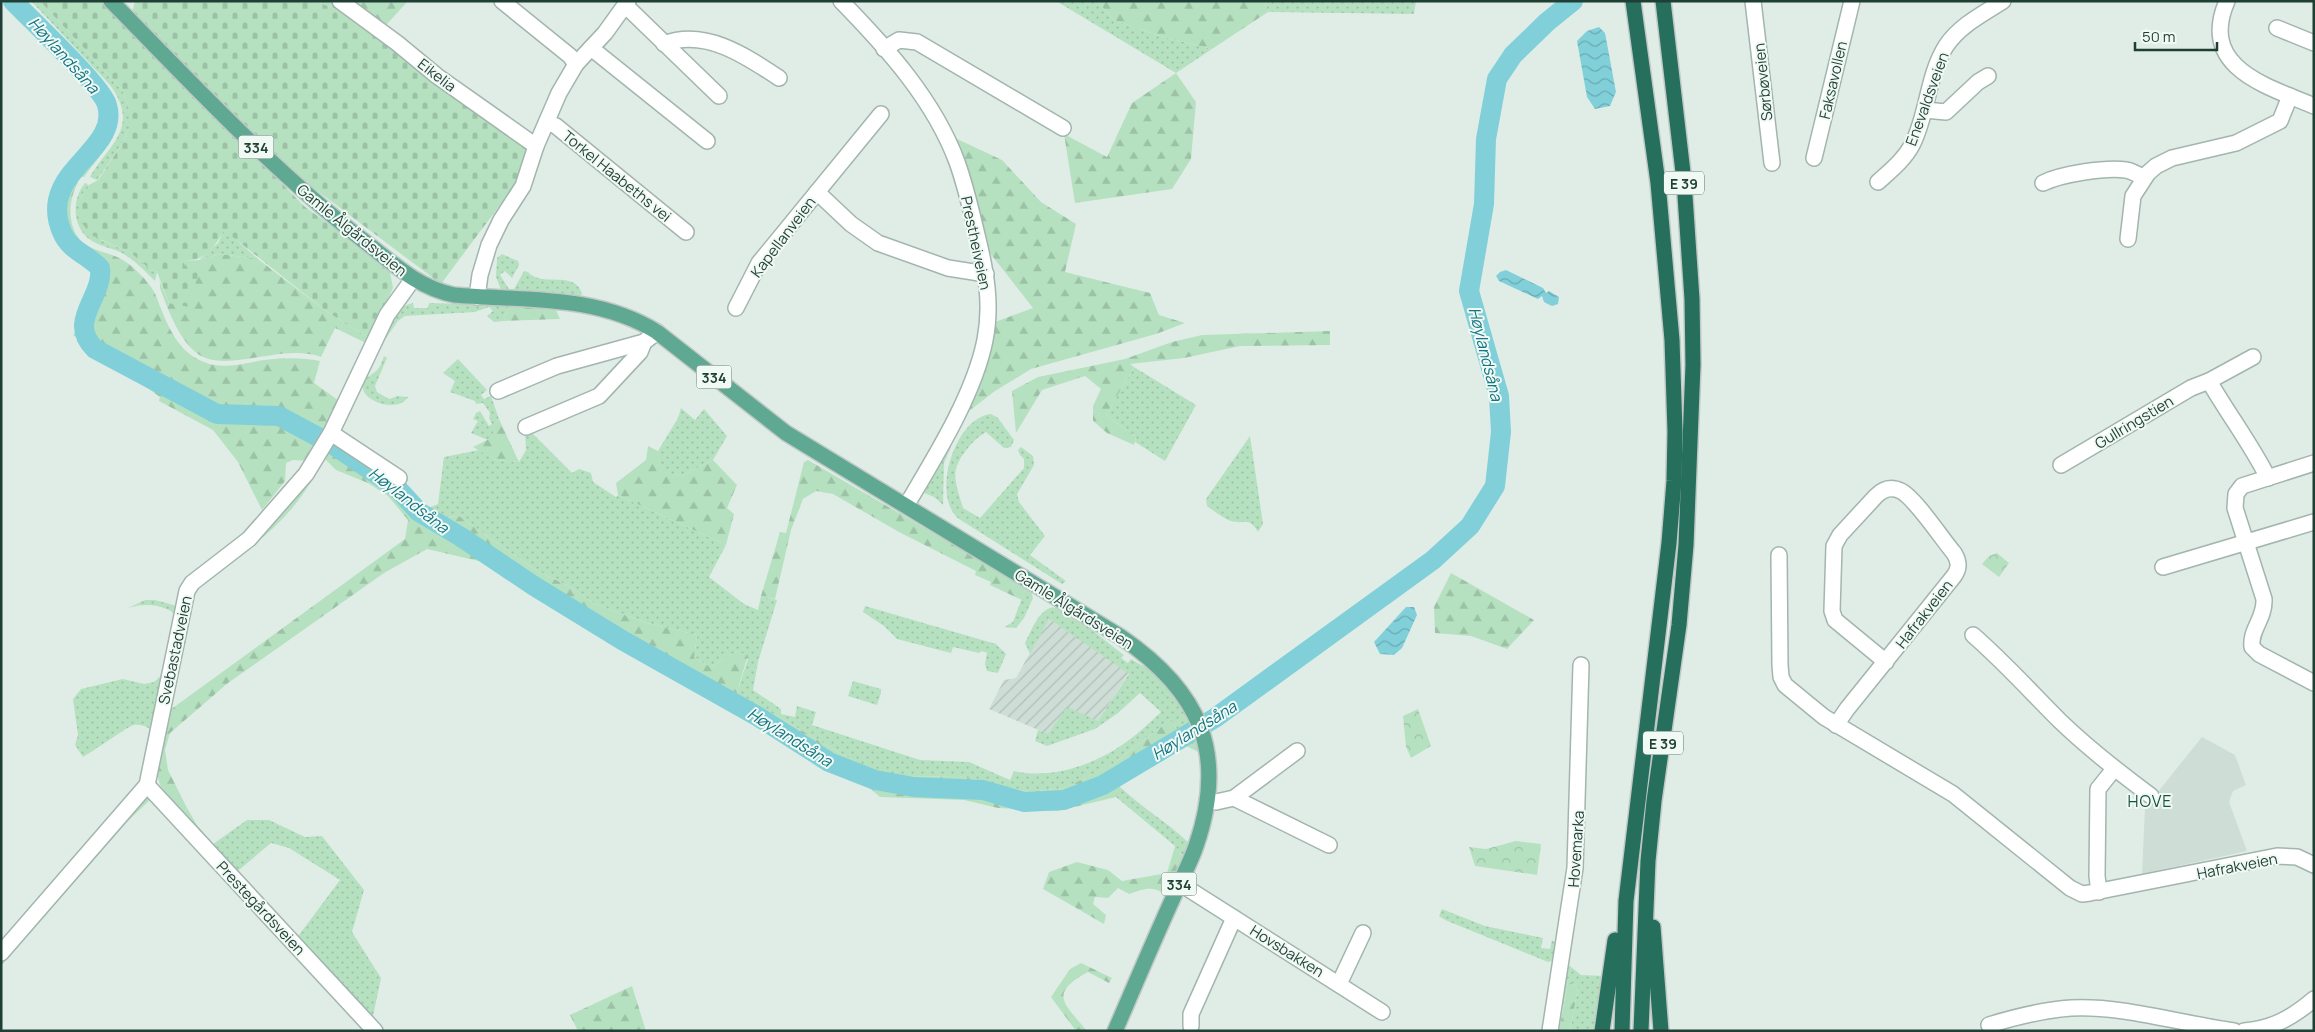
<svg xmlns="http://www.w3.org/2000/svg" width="2315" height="1032" font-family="Manrope,sans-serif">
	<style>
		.built { fill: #ceddd5 }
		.industrial { fill: url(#industrial-furrows) }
		.grass { fill: url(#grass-dots) }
		.forest { fill: url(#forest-firs) }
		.cemetery { fill: url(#cemetery-stones) }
		.park { fill: url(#park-crowns) }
		.water { fill: url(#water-waves) }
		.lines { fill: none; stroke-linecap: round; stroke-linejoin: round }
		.river { stroke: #81d0d9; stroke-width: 20 }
		.minor-casing { stroke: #a2b5ae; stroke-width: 18 }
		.major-casing { stroke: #c0c9c6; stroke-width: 18 }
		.highway-casing { stroke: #c0c9c6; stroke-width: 18 }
		.minor { stroke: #fff; stroke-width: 15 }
		.major { stroke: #5fa891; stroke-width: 15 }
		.highway { stroke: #276f5d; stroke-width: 15 }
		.labels { text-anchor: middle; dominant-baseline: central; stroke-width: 4; stroke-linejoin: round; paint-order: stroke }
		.shield { fill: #f1f9f5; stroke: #5e776f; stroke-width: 1 }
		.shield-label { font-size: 14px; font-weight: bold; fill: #1f3f35 }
		.street-label { font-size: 15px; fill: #1f3f35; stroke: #f1f9f5 }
		.water-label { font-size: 16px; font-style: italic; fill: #127582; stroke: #f1f9f5 }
		.neighbourhood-label { font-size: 16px; letter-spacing: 1px; fill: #185442; stroke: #f1f9f5 }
	</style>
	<defs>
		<pattern id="industrial-furrows" width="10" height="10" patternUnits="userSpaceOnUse" patternTransform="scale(1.25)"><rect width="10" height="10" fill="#ceddd5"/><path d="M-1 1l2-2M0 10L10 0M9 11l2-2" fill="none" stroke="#b0bfb7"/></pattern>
		<pattern id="grass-dots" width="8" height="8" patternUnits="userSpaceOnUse" patternTransform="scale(1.25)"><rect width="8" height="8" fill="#b6e1c0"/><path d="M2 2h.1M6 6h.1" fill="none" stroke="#9cc2a6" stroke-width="1.8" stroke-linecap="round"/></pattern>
		<pattern id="forest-firs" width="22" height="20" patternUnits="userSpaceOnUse" patternTransform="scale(1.25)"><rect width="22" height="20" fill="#b6e1c0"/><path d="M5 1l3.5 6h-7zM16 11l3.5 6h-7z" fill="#9cc2a6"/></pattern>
		<pattern id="cemetery-stones" width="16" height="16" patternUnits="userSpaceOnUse" patternTransform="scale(1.25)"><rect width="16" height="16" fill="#b6e1c0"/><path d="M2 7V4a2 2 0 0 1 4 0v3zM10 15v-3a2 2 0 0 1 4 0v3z" fill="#9cc2a6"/></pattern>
		<pattern id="park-crowns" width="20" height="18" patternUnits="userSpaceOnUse" patternTransform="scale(1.25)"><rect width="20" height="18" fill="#b6e1c0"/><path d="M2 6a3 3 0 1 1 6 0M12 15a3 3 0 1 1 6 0" fill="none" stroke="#9cc2a6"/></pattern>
		<pattern id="water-waves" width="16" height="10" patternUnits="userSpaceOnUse" patternTransform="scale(1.25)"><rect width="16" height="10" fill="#81d0d9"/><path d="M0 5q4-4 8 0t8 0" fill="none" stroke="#69aab1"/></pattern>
	</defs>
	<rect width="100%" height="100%" fill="#e0ede7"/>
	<path class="built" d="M 2202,737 L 2235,755 L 2246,785 L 2233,791 L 2229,802 L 2247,851 L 2142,874 L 2145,808 Z"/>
	<path class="industrial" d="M 1049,619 L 1129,673 L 1098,721 L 1048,734 L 989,709 L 1004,680 L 1016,678 Z"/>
	<g class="grass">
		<path d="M 18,1 L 24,1 L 92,73 L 88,74 Z"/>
		<path d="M 40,1 L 122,89 L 129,108 L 129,129 L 120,147 L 97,180 L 90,177 C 109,144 141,128 110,85 L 32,2 Z"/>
		<path d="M 1056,1 L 1097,1 L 1114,20 L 1160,36 L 1212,49 L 1176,73 Z"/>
		<path d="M 1265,1 L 1416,1 L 1414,14 L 1268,12 Z"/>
		<path d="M 94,74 C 134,120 116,135 84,177 L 73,176 L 105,140 L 111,118 L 107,94 L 90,76 Z"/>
		<path d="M 85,183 L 88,184 L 81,198 L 101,240 L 131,253 L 151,270 L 157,272 L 155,281 C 145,271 134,260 122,253 C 112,248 102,247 92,241 C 72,229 71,200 85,183 Z"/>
		<path d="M 224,229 L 258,259 L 220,254 L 199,260 L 218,243 Z"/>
		<path d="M 502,254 L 518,261 L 519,265 L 512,278 L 505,271 L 500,275 L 509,289 L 514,289 L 524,271 L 528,272 C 541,288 575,269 582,294 L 578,298 L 501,290 L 496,277 L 497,258 Z"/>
		<path d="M 413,303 L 414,308 L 428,308 L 429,303 L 504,305 L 508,307 L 504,321 L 494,322 L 487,316 L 493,311 L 489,307 L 475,312 L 405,316 L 398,321 L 384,341 L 381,341 C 389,325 393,307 413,303 Z"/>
		<path d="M 384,356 L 387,358 L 375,386 L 377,392 L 389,399 L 398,396 L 408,397 C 398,414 359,401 363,384 C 364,377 373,375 377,370 C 381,366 382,361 384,356 Z"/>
		<path d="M 458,359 L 487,390 L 481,395 L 484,399 L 491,396 L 499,419 L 493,425 L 494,437 L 488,440 L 471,433 L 478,421 L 473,419 L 476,413 L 480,411 L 489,426 L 492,424 L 489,418 L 490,413 L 483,403 L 476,404 L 475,401 L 450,392 L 455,381 L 443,373 Z"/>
		<path d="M 1134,367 L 1196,405 L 1165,461 L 1135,442 L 1136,437 L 1106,415 Z"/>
		<path d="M 681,408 L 695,420 L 704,409 L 727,436 L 713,460 L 681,476 L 659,471 L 658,451 L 678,418 Z"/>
		<path d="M 991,414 L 998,418 L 1014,440 L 1011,447 L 1004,448 L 986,432 C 974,439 960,455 956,469 C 953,480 960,497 963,508 L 980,518 L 1024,468 L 1024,459 L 1020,455 L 1018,450 L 1021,447 L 1033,456 L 1034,465 L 1017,494 L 1019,502 L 1045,536 L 1030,555 L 1066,581 L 1062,584 L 959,519 C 930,496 955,417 991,414 Z"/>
		<path d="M 525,432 L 531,432 L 572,473 L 579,469 L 591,473 L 593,482 L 616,497 L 618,495 L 726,545 L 709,577 L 744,604 L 758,610 L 761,596 L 777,600 L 758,662 L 753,690 L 781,709 L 781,714 L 795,717 L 797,706 L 816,712 L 812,725 L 920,760 L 969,762 L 1010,780 L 1014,771 C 1053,780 1097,764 1129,740 C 1140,732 1150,722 1161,712 L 1140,693 L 1118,713 L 1095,729 L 1047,746 L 1035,741 L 1038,730 L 1048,734 L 1067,707 L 1098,721 L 1129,674 L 1049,619 L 1030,654 L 1025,643 C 1031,632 1037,613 1050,608 C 1065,603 1110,646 1124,655 L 1121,658 L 1128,663 L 1131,659 C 1140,665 1154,670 1161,678 C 1180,697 1196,725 1198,752 L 1185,745 L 1171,719 L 1113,764 L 1065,788 L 1029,792 L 959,776 L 899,777 L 869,770 L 779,717 L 736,695 L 748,659 L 737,651 L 711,667 L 694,658 L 697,635 L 647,623 L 595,604 L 572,588 L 534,569 L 459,516 L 438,518 L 423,510 L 438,504 L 444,457 L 479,450 L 496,460 L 519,462 L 526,450 Z"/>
		<path d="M 1250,436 L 1263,524 L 1258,532 C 1249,516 1244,525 1231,521 C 1223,518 1214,511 1207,506 L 1206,499 Z"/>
		<path d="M 948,446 L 951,447 L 944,463 L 943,505 L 934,497 L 924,493 Z"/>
		<path d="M 1026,587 L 1031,591 L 1033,598 L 1024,618 L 1016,628 L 1004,627 L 1013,622 Z"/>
		<path d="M 145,600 L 155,600 L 177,606 L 153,731 C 147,727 142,724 134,725 C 130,725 92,752 83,757 L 75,745 L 78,735 L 73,699 L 81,689 L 123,679 L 144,684 L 154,682 L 162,675 L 174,613 C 160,604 144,603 128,608 Z"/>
		<path d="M 865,606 L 996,644 L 1006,654 L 998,673 L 987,671 L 985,664 L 987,653 L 982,651 L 979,653 L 953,647 L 951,653 L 897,639 L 884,626 L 863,612 Z"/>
		<path d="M 853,681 L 881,689 L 881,693 L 877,705 L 848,696 Z"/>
		<path d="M 1119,786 C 1141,807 1167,822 1188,842 L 1184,858 L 1175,846 L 1116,797 Z"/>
		<path d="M 145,798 L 151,799 L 128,821 L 1,966 L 1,962 Z"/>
		<path d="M 187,808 L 197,825 L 213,844 L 247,820 L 269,820 L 305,837 L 322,836 L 364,890 L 352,932 L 381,978 L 372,1021 L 296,939 L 340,880 L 289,848 L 271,843 L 239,870 L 232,869 L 182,816 Z"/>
		<path d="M 1442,909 L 1485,926 L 1543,938 L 1541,948 L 1550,949 L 1552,940 L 1556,943 L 1552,961 L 1548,962 L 1445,920 L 1439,916 Z"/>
		<path d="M 1564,966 L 1570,966 L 1581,975 L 1606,976 L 1597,1031 L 1570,1031 L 1578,987 L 1568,981 L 1563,1007 L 1559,1003 Z"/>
	</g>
	<g class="forest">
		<path d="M 314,1 L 408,1 L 375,37 L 336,9 Z"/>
		<path d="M 1097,1 L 1265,1 L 1268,12 L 1212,49 L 1160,36 L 1114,20 Z"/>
		<path d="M 1176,73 L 1196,102 L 1191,159 L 1172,189 L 1075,203 L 1064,134 L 1107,157 L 1132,103 Z"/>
		<path d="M 955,138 L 1002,160 L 1041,202 L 1076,224 L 1065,272 L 1150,293 L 1159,315 L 1185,323 L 1156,334 L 1031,369 L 995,391 L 969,411 L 973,393 L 990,354 L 995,322 L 1033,308 L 986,248 Z"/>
		<path d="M 69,181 L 78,183 C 69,198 67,222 78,237 C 87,251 107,251 121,259 C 132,265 143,276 151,287 C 155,292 157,298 159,304 C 169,328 178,352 204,362 C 222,370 245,363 264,360 C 282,358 302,357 320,361 L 314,383 L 338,400 L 308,461 L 293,460 L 286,463 L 285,481 L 262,510 L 238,462 L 213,430 L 159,401 L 160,397 L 73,335 C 84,324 89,314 94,300 C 97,293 102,285 103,278 C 106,248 36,248 69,181 Z"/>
		<path d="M 220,254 L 258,259 L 326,311 L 370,339 L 368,344 L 335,328 L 321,357 C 304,351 285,353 267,356 C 249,358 227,364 209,359 C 183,353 168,310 160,288 L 160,282 L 169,303 L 184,261 L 199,260 Z"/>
		<path d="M 504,305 L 555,308 L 560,319 L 504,321 L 508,307 Z"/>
		<path d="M 1330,331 L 1330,345 L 1240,346 L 1184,358 L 1130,364 L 1134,367 L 1106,415 L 1136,437 L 1134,445 L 1107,433 L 1093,421 L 1093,406 L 1101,389 L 1085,376 L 1042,390 L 1016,433 L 1012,391 L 1038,377 L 1125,359 L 1172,342 L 1202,335 Z"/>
		<path d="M 499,419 L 519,462 L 496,460 L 473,447 L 493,437 L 493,425 Z"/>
		<path d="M 329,444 L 351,454 L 393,480 L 423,510 L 438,518 L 459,516 L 534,569 L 572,588 L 595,604 L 647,623 L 697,635 L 694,658 L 711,667 L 737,651 L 748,655 L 736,695 L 779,717 L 869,770 L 899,777 L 959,776 L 1029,792 L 1065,788 L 1113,764 L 1171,719 L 1185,745 L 1121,780 L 1116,797 L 1058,811 L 998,808 L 964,800 L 880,797 L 864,783 L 742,714 L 483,562 L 427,549 L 384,573 L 228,683 L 170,733 L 165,750 L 168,770 L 187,808 L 182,816 L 160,785 L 157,773 L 170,710 L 405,539 L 408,520 L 388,496 L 368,483 L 336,470 L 322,456 Z"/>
		<path d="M 648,446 L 658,451 L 660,471 L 681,476 L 713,460 L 737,485 L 727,508 L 734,514 L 726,545 L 618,495 L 616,483 L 646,460 Z"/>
		<path d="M 808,460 L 1026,587 L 1022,600 L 990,585 L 991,582 L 975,575 L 976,571 L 899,532 L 833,494 L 816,491 L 803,499 L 791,530 L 775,599 L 761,596 L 780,532 L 786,533 L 804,462 Z"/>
		<path d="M 317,471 C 301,501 280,525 253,545 L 313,473 Z"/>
		<path d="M 1451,573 L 1534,620 L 1507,649 L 1471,636 L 1435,633 L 1434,607 Z"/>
		<path d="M 1175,846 L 1184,858 L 1168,893 L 1165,894 C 1152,885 1143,889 1129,894 L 1118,888 L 1108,898 L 1095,897 L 1093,904 L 1106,915 L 1104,924 L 1043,889 L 1049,872 L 1077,862 L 1108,870 L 1122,881 L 1167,873 Z"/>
		<path d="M 1081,963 L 1112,978 L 1109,983 L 1088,972 C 1047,994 1065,1004 1087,1031 L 1076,1031 L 1051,997 L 1070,969 Z"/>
		<path d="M 1568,981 L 1578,987 L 1570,1031 L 1559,1031 Z"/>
		<path d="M 632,986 L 646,1031 L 578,1031 L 570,1015 Z"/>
	</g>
	<g class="cemetery">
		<path d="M 40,1 L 102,1 L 304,206 L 384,265 L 390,272 L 393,288 L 370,339 L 326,311 L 224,230 C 214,248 207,260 184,261 L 184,266 L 199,271 L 189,307 L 169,303 L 157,272 L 151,270 L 131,253 L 91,235 L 82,223 L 79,210 L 81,198 L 87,186 L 98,180 L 120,147 L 129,129 L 129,108 L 122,89 Z"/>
		<path d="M 135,1 L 314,1 L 336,9 L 529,149 L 517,182 L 441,284 L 283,165 L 132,13 Z"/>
	</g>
	<g class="park">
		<path d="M 1997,553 L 2009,563 L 1999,577 L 1982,564 L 1989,556 Z"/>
		<path d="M 1418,709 L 1431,746 L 1411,758 L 1406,747 L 1403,716 Z"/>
		<path d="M 1516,841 L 1541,844 L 1537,875 L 1475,866 L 1469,847 L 1486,849 Z"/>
	</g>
	<g class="water">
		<path d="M 1599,27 L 1605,33 L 1616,92 L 1610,106 L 1595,109 L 1587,97 L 1577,41 L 1587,31 Z"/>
		<path d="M 1506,270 L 1543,288 L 1546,293 L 1549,291 L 1559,297 L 1558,304 L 1552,306 L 1544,302 L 1542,296 L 1538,299 L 1499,281 L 1496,276 L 1500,272 Z"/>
		<path d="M 1406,607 L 1414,607 L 1417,615 L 1402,648 L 1394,655 L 1380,654 L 1374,642 Z"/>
	</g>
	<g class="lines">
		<path class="river" d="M 13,1 C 31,20 102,86 107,105 C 121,152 36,171 62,232 C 69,250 88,255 100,268 C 104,297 66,321 95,349 L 217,414 L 279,416 L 335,446 L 397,488 L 419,512 L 461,537 L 534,586 L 622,640 L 757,716 L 829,762 L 875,780 L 914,787 L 983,790 L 1024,802 L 1064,800 L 1103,785 L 1215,718 L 1433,560 L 1470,526 L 1495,486 L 1501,432 L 1499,396 L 1469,291 L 1484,204 L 1486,139 L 1497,79 L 1513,55 L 1547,22 L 1573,1"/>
		<g class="minor-casing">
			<g id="minor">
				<path d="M 340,1 L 397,43 L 437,76 L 536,146"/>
				<path d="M 502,1 L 570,56 L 576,64"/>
				<path d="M 841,1 C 887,48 934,100 957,162 C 966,187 972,214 978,239 C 986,272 992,305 985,340 C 974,395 935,457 906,506"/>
				<path d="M 1753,1 L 1772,163"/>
				<path d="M 2227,1 C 2198,68 2267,86 2314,106"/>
				<path d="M 625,5 L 719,96"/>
				<path d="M 2277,28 L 2314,43"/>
				<path d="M 664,44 C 705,28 746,56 779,78"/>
				<path d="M 591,48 L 707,141"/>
				<path d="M 884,49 L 899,40 L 917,42 L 1063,128"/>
				<path d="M 1925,110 L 1946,112 L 1978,82 L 1988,76"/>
				<path d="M 547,122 L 556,126 L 686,232"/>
				<path d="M 1814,158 L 1852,1"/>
				<path d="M 1878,182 C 1890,171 1904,160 1912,145 C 1928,114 1927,76 1946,46 C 1960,25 1983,14 2003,1"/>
				<path d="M 2043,183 C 2061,174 2106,167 2126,170 C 2132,171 2139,175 2144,178"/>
				<path d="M 817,192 L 851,224 L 878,243 L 948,268 L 986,274"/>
				<path d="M 2128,239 L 2133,196 L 2148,173 L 2156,166 L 2172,158 L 2236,143 L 2280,121 L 2290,96"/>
				<path d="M 477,297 L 480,275 L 489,245 L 501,220 L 523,186 L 536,146 L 559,93 L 576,64 L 605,33 L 628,1"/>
				<path d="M 736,308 L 759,263 L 881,114"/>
				<path d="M 2209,381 L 2253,357"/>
				<path d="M 498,391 L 557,366 L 644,342 L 657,332"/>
				<path d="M 526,427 L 599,396 L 640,352 L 644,342"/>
				<path d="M 331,433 L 399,478"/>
				<path d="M 2314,463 L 2242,486 L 2236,494 L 2235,508 L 2264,599 C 2265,619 2250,629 2252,647 L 2259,654 L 2314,683"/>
				<path d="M 2061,465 L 2191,388 L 2209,381 C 2228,414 2251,444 2268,478"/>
				<path d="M 1779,555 L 1780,665 L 1781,677 L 1785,685 L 1824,717 L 1953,794 L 2070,888 L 2082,894 L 2090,893 L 2277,856 L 2297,857 L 2314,865"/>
				<path d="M 2163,567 L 2314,522"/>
				<path d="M 1973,635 C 2004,662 2031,692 2060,721 C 2088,748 2120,773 2151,796"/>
				<path d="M 1836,725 L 1847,709 L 1954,576 C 1960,568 1959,561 1954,553 C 1942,539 1915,498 1901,491 C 1891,486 1883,489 1876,496 L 1840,535 L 1834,546 L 1832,611 L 1835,620 L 1886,662"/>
				<path d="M 147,785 L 375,1031"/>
				<path d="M 1234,798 L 1329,845"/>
				<path d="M 1207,801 L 1216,802 L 1234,798 L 1297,751"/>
				<path d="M 1179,883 L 1382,1012"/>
				<path d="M 2099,892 L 2097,876 L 2098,789 L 2114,769"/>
				<path d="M 1,953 L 147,785 L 187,591 L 192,583 L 249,539 L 306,474 L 331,433 L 387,315 L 413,279"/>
				<path d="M 1339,984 L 1363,933"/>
				<path d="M 1989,1025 C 2015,1017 2043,1010 2071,1008 C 2121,1005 2183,1024 2234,1031"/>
				<path d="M 1191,1026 L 1191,1014 L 1234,918"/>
				<path d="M 1550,1031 L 1575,868 L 1581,665"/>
				<path d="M 2244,1031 C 2272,1029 2293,1017 2314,999"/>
			</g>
		</g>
		<g class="major-casing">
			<path id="major" d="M 111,1 C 193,84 272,170 364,241 C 394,264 417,287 454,295 C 523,301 596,294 657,332 L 786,433 L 1121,637 C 1200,691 1228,753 1196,846 C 1190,864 1180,881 1173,898 C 1153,942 1134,987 1115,1031"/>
		</g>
		<g class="highway-casing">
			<g id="highway">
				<path d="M 1653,927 L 1661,1031"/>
				<path d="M 1602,1031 L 1615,940"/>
				<path d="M 1622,1031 L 1626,901 L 1669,543 L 1674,481 L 1675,432 L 1672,340 L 1658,183 L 1633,1"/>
				<path d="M 1641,1031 L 1648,861 L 1654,801 L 1679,625 L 1686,545 L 1693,365 L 1692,299 L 1684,181 L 1663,1"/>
			</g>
		</g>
		<use href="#minor" class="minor"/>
		<use href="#major" class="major"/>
		<use href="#highway" class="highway"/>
	</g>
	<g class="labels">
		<g class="shield">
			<rect x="238.5" y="135.5" width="35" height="23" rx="4"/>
			<rect x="1664" y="171.5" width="40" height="23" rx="4"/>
			<rect x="696.5" y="365.5" width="35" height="23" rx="4"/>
			<rect x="1643" y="731.5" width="40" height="23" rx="4"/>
			<rect x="1161.5" y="872.5" width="35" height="23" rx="4"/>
		</g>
		<g class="shield-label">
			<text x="256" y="147">334</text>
			<text x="1684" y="183">E 39</text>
			<text x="714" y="377">334</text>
			<text x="1663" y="743">E 39</text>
			<text x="1179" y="884">334</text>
		</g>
		<g class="street-label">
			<text transform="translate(437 75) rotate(38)">Eikelia</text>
			<text transform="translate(1833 80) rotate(-77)">Faksavollen</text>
			<text transform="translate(1763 82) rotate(-96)">Sørbøveien</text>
			<text transform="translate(1927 99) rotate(-70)">Enevaldsveien</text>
			<text transform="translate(617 176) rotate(39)">Torkel Haabeths vei</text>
			<text transform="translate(352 230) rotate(39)">Gamle Ålgårdsveien</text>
			<text transform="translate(783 237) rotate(-53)">Kapellanveien</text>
			<text transform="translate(976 243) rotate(78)">Prestheiveien</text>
			<text transform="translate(2134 422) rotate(-31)">Gullringstien</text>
			<text transform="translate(1074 609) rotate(32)">Gamle Ålgårdsveien</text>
			<text transform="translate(1924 614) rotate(-52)">Hafrakveien</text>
			<text transform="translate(175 650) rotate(-78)">Svebastadveien</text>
			<text transform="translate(1576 849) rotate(-86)">Hovemarka</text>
			<text transform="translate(2237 866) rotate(-11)">Hafrakveien</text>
			<text transform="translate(261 908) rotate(47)">Prestegårdsveien</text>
			<text transform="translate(1287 951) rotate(32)">Hovsbakken</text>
		</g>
		<g class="water-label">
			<text transform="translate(64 55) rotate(48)">Høylandsåna</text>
			<text transform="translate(1486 354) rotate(76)">Høylandsåna</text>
			<text transform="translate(409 500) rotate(38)">Høylandsåna</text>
			<text transform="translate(1194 730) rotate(-32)">Høylandsåna</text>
			<text transform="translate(790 737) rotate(32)">Høylandsåna</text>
		</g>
		<g class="neighbourhood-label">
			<text x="2150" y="801">HOVE</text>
		</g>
	</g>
	<rect width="2315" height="1032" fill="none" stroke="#1f3f35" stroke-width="5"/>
	<path d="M2135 42v8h82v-8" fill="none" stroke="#1f3f35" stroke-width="2.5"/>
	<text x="2142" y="42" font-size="15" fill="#1f3f35" stroke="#f1f9f5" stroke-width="4" paint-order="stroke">50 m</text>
</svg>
